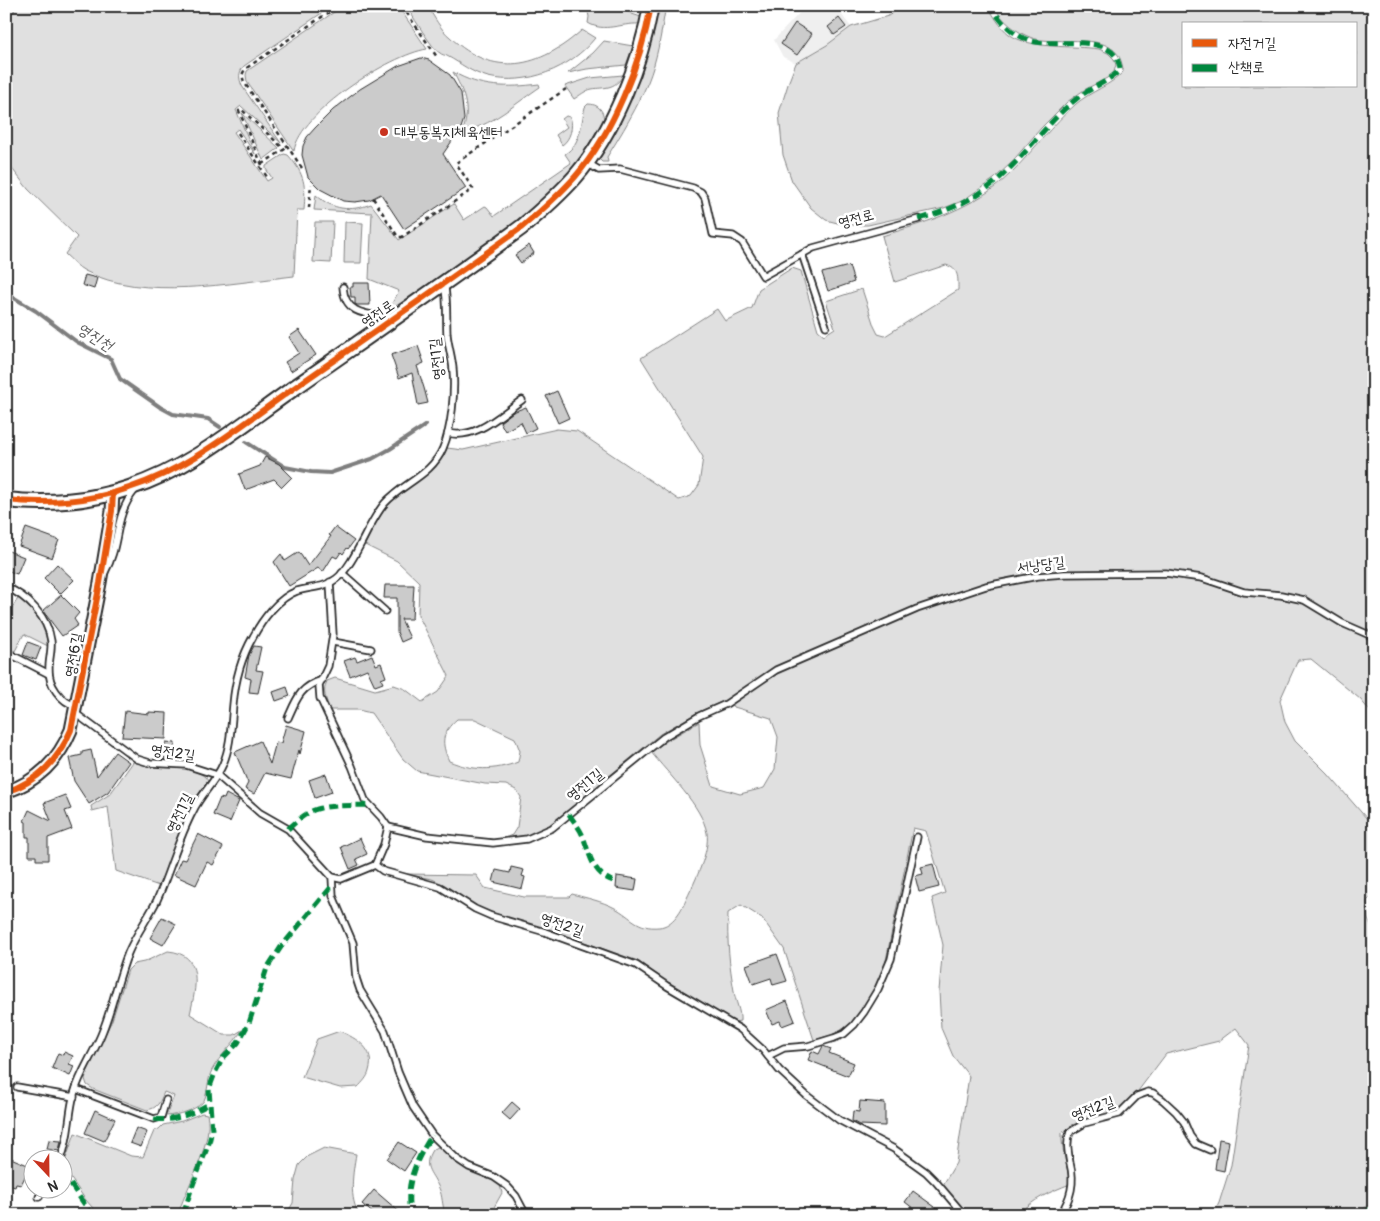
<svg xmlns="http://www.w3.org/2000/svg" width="1380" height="1221" font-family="Pangolin,'Poor Story',sans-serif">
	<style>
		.built { fill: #efefef }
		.green { fill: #e0e0e0; stroke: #868686; fill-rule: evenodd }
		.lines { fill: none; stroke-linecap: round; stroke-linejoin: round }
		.stream { stroke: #7e7e7e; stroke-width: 4 }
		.building { fill: #cbcbcb; stroke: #2b2b2b }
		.service-casing { stroke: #2b2b2b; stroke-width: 9 }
		.minor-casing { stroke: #2b2b2b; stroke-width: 15 }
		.tertiary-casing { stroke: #2b2b2b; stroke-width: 18 }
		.path { stroke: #2b2b2b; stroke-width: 2.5; stroke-dasharray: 4 4; stroke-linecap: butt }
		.service { stroke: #fff; stroke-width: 5.5 }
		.minor { stroke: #fff; stroke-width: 11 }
		.tertiary { stroke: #fff; stroke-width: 14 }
		.quiet { stroke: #00873e; stroke-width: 5; stroke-dasharray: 10 5; stroke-linecap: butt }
		.cycleway-casing { stroke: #fff; stroke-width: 9 }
		.cycleway { stroke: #e8590c; stroke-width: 6 }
		.poi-dot { fill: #c8321e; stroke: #fff; stroke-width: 2 }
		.labels { text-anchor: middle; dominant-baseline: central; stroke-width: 5; stroke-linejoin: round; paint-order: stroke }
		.poi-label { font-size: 15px; fill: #2b2b2b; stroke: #fff; text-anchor: start }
		.street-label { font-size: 15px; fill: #2b2b2b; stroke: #fff }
		.water-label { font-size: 16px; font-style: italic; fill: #5c5c5c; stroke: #fff }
	</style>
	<rect width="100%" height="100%" fill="#fff"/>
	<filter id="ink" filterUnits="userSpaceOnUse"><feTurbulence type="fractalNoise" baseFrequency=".02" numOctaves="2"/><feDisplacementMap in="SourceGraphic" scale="10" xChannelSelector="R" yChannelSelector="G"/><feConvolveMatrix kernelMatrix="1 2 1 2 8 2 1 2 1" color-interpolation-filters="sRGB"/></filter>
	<g filter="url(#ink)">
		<path class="built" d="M 806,6 L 818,6 L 819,8 L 825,6 L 835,6 L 851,27 L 827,45 L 796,63 L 783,57 L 774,40 Z"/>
		<g class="green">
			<path d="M 16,6 L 332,6 L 244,66 C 238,73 239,78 242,86 L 281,143 L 241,106 L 236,110 L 255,154 L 238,129 L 234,132 L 267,181 L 272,178 L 266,169 L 266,166 L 284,154 L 288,155 C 305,174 306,186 304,210 L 297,210 L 294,276 C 231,283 143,301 85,271 C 77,267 71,259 65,254 L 77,237 L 28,189 L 6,161 L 6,21 Z"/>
			<path d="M 343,6 L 398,6 L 427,49 C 390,55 300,112 294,151 L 247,82 L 246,75 L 247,71 Z"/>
			<path d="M 406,6 L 427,6 C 434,16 440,29 450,37 C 494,79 540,68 582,30 L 595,38 C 570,69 527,86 488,77 C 470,72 462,64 447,56 C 445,55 442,55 440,53 C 432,49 413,16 406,6 Z"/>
			<path d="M 587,6 L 617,6 L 632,14 L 641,17 L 639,24 C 621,23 604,33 588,23 L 589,17 Z"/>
			<path d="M 904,6 L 988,6 C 993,15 1000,27 1009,34 C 1030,50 1073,45 1099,49 L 1108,53 L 1114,59 L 1116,65 L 1114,72 L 1107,78 L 1084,90 L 1067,102 L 1041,128 L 1010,164 L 994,179 L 962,201 L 944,208 L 868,225 L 845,225 L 826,220 L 811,208 L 792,181 L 783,155 L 779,113 L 789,81 L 796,63 L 827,45 L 851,27 L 888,16 Z"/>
			<path d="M 994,6 L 1374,6 L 1374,716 L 1360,699 L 1311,659 L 1298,660 L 1280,700 L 1285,722 L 1295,741 L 1328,774 L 1374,827 L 1374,894 L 1367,901 L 1368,919 L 1374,934 L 1374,1200 L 1356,1215 L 1213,1215 L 1219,1203 L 1231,1165 L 1249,1045 L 1236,1028 L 1219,1041 L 1166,1054 L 1132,1099 L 1114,1113 L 1072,1125 L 1062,1133 C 1061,1150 1068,1167 1070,1184 C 1050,1192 1033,1199 1018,1215 L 967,1215 L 943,1185 L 956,1163 L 969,1076 L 953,1056 L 941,1028 L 939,991 L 943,945 L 932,898 L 945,893 L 926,831 L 913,828 L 884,970 L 865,1005 L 853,1022 L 835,1034 L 814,1040 L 784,949 L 762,918 L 741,905 L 728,913 C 727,942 729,963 734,991 C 735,1001 741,1011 740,1021 L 735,1022 L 670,984 L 638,961 L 567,936 L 491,912 L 478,907 L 445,885 L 432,879 L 405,874 L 476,875 L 485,888 L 524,897 L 569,897 L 572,894 C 586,898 602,901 615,908 C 632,917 637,929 659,927 C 673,926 682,909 687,898 C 695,881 710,851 707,833 C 702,806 668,774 651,752 L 668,740 L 699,722 L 700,745 L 713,786 L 740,794 L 764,788 L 775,769 L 778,737 L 771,718 L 734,707 L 730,698 L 698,712 L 660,734 L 550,825 L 530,835 L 502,839 L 512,835 L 517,827 L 521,797 L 516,790 L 506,785 L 485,784 L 417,771 L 403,759 L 371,713 L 358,710 L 330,710 C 326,699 322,692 327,681 L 335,678 L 375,690 L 394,685 L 405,689 L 422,702 L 438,692 L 449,676 L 418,615 L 419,582 L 397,561 L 365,545 C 372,531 380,512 392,501 C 411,484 436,474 447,448 L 463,450 L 557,429 L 577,431 L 679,500 L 691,496 L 699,485 L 703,457 L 641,358 L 717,309 L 725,321 L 752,308 L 759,289 L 792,268 L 801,271 L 818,330 L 824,335 L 835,328 L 826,301 L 862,289 L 874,326 L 878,334 L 885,336 L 958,290 C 958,277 959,269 946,265 L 895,282 L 882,236 C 927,222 976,208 1011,173 C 1033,151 1052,125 1076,104 C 1091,91 1110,86 1123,72 C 1121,26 1060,47 1032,38 C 1016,32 1002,21 994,6 ZM 1184,24 L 1356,24 L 1356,86 L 1184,86 ZM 457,719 L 475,719 L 515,738 L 520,751 L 518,762 C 494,771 473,771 449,761 C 441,743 441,733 457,719 Z"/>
			<path d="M 665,11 C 661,35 657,60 648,82 C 637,108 622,133 607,157 L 608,162 L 602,162 L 598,158 L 607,142 L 656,12 Z"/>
			<path d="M 604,41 L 633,46 L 626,65 L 587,69 L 568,73 L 593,53 Z"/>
			<path d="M 453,72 C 480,88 508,88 539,84 L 540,87 C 520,100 487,130 463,130 C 471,109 463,90 453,72 Z"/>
			<path d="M 623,75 C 615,90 604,87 592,89 C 586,90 579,96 574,99 L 565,86 L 590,78 Z"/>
			<path d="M 588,104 C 598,104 603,110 604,119 L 578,162 L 547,197 L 523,218 L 478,251 L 387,315 L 384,311 L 391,305 L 399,291 L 369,279 L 372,213 L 314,210 L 316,195 C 333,210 350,212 371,204 L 399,240 L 454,204 L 464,220 L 485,206 L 487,207 L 494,216 L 571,163 L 565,154 C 581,144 581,124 585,107 Z"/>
			<path d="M 242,113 L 279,148 L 263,160 Z"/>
			<path d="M 566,116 L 570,117 C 574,126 570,140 562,145 L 556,135 L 567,127 L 562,119 Z"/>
			<path d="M 315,222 L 333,222 L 331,263 L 313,262 Z"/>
			<path d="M 345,222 L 363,223 L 361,263 L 344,263 Z"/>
			<path d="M 19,597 C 35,611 45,626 48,646 L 24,634 L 15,651 L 6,647 L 6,617 Z"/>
			<path d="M 133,762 C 150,766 200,764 208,781 L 194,801 L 183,824 L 159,886 L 116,871 L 108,807 L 92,811 L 91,806 L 110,794 Z"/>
			<path d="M 168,951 C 204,954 196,988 190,1014 L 224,1035 L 234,1035 L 242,1030 C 233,1045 220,1055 212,1070 C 207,1079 208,1098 202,1103 C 193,1111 178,1115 166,1116 L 174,1096 L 164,1092 C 160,1102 158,1108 147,1110 L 93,1089 L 87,1085 L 85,1079 L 88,1070 L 112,1020 L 128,970 L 134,964 L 144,962 Z"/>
			<path d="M 340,1031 C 357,1039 376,1049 369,1071 C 368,1077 362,1083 358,1087 L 340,1088 L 302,1077 L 317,1039 Z"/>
			<path d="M 202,1113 L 207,1114 C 214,1141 188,1184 179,1211 L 176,1215 L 99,1215 L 85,1199 L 63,1167 L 75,1133 L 131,1156 L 143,1157 L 154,1131 L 159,1129 L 163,1125 L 182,1121 Z"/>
			<path d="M 438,1147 L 467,1170 L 493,1180 L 500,1185 L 502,1193 L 493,1209 L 493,1215 L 440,1215 L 444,1210 C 442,1202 442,1193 438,1186 C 431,1171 422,1167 432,1150 Z"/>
			<path d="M 324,1148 L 356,1154 C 353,1172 348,1199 360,1215 L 286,1215 L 293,1203 L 295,1180 L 299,1165 L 308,1156 Z"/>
		</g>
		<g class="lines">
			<g class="stream">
				<path d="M 6,293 L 36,311 L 77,342 L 111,359 L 120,379 L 160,407 L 173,414 L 208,419 L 220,427"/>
				<path d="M 246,442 L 285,467 L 311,472 L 330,473 L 372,459 L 390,449 L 426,425"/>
			</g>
		</g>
		<g class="building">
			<path d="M 839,18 L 846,27 L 834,35 L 828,27 Z"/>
			<path d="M 795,23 L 812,34 L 797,55 L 781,44 Z"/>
			<path d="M 421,58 L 429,60 L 450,75 L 461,93 L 464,119 L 461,128 L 443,154 L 466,188 L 404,229 L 381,194 L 369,200 L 355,202 L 343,201 L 320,189 L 308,177 L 302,155 L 303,146 L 307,137 L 315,128 L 333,110 L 360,89 L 398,66 Z"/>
			<path d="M 529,245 L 534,253 L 521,263 L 515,255 Z"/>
			<path d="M 849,266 L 854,282 L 828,291 L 822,273 Z"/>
			<path d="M 85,275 L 97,278 L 94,289 L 82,285 Z"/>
			<path d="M 353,283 L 369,283 L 370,305 L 357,305 L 355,304 L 355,297 L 351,297 L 350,287 L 353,287 Z"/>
			<path d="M 299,330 L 316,355 L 291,371 L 285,362 L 299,353 L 289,337 Z"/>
			<path d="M 418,346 L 424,363 L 417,366 L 424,388 L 428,403 L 418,405 L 412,373 L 399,378 L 391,355 Z"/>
			<path d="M 557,391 L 569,418 L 558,423 L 546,396 Z"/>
			<path d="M 526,407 L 536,428 L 526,433 L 521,422 L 505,431 L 500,422 L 513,412 Z"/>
			<path d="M 265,457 L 279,464 L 292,477 L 282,487 L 274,479 L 245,490 L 239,474 L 260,466 Z"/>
			<path d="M 335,527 L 354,541 L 348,549 L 347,548 L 343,554 L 341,552 L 337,558 L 333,556 L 323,572 L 318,568 L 289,586 L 274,562 L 281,554 L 285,561 L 299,552 L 308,566 L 331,536 L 329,535 Z"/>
			<path d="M 26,528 L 59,540 L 52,558 L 19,546 Z"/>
			<path d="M 6,550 L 24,557 L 17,574 L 6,570 Z"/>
			<path d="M 57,564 L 74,580 L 60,594 L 44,578 Z"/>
			<path d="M 385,585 L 414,585 L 412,619 L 401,619 L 410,638 L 401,642 L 397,632 L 397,598 L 384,598 Z"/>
			<path d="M 61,595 L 79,613 L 74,619 L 78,625 L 62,636 L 43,611 Z"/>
			<path d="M 28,642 L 41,647 L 36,660 L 23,655 Z"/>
			<path d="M 254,646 L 261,647 L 256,670 L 263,671 L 258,693 L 249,692 L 251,679 L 245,677 L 249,655 Z"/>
			<path d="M 372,655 L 376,665 L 381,663 L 386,677 L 381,679 L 383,683 L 375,686 L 367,669 L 350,676 L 344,661 L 355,657 L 357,661 Z"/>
			<path d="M 287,687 L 290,696 L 276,701 L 273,692 Z"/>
			<path d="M 125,711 L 149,714 L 149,712 L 167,713 L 166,739 L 122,737 Z"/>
			<path d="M 286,725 L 306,731 L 300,754 L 299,750 L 291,779 L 265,773 L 254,794 L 245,789 L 248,783 L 235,752 L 260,741 L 270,764 L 276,742 L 281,743 Z"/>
			<path d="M 166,742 L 175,743 L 174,760 L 164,759 Z"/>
			<path d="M 91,750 L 97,776 L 115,752 L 129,762 L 108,792 L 89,804 L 74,781 L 69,758 L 82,755 L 82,752 Z"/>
			<path d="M 326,774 L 332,792 L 315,798 L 309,780 Z"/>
			<path d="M 226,794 L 239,801 L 230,822 L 213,815 L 220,798 L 224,799 Z"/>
			<path d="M 65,795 L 71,809 L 65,811 L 72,829 L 48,838 L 48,860 L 36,860 L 36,856 L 29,856 L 29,837 L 26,837 L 26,822 L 24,821 L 29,810 L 51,821 L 44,803 Z"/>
			<path d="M 198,834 L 223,847 L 213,865 L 207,862 L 196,885 L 174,875 L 181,859 L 185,860 Z"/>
			<path d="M 360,838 L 367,854 L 356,859 L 359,865 L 350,869 L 341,847 Z"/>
			<path d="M 933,864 L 939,887 L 919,892 L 915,876 L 923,874 L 921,867 Z"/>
			<path d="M 511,867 L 524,870 L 522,876 L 525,877 L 522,889 L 493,882 L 496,870 L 510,873 Z"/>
			<path d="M 617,876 L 637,879 L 635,891 L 616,888 Z"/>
			<path d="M 162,917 L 176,924 L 163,945 L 150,938 Z"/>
			<path d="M 777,954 L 787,981 L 773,985 L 771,978 L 753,984 L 746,965 Z"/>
			<path d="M 787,1001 L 795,1021 L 782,1026 L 780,1021 L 772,1024 L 766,1010 Z"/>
			<path d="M 823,1046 L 831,1049 L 829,1053 L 854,1063 L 848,1076 L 808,1060 L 812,1051 L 819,1054 Z"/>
			<path d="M 64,1052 L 73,1056 L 69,1064 L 74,1066 L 70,1076 L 52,1068 L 58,1053 L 63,1055 Z"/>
			<path d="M 860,1101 L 885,1103 L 885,1126 L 859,1125 L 852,1121 L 853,1111 L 859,1112 Z"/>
			<path d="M 512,1102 L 520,1109 L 510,1120 L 502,1113 Z"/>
			<path d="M 95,1110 L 115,1119 L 104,1141 L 85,1133 Z"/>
			<path d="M 136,1128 L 147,1132 L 141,1147 L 130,1143 Z"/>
			<path d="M 1219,1139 L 1229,1141 L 1224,1171 L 1215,1169 Z"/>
			<path d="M 49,1140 L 61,1141 L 59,1151 L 47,1149 Z"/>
			<path d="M 399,1142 L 416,1153 L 404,1171 L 387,1159 Z"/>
			<path d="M 6,1156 L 30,1166 L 21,1185 L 16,1184 L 15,1187 L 6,1184 Z"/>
			<path d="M 374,1190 L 403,1215 L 375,1215 L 362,1204 Z"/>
			<path d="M 913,1191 L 935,1207 L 929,1215 L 922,1215 L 905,1202 Z"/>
		</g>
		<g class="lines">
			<g class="service-casing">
				<g id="service">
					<path d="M 638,6 L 650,9 L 665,6"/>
					<path d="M 6,15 L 12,6"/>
					<path d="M 587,163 L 599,170 L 620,169 L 693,188 L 701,192 L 705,198 L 713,234 L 733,236 L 742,242 L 763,276 L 813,248 L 919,219"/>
					<path d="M 802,254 L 826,326"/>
					<path d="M 343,287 C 345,316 369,314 392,318"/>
					<path d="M 448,433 C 476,440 500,415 522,400"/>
					<path d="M 105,572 C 121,543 113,517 135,490"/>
					<path d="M 342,573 L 385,611"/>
					<path d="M 330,582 L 333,634 L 328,666 L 319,685 L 320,698 L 352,766 L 365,800 L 381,817 L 388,827 L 384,844 L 375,865"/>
					<path d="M 6,587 C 27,596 48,617 51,641 C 52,650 49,659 49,668 C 48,685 61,702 76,706"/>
					<path d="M 333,642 L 371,649"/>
					<path d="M 6,652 L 49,674"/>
					<path d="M 75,713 L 137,759 L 150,763 L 186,765 L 217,775 L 260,813 L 288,829 L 332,877 L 341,879 L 375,865"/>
					<path d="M 288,718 C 297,698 300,687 322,680"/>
					<path d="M 388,827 L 427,836 L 493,843 L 527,839 L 552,828 L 664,737 L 699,716 L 726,704 L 776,670 L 917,609 L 986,586 L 1038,576 L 1064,574 L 1166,573 L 1202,578 L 1244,592 L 1281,595 L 1304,600 L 1342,623 L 1374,637"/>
					<path d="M 375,865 L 383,871 L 440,887 L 475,909 L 491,916 L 545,932 L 636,965 L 667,986 L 740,1029 L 763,1050 L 779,1070 L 806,1095 L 839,1120 L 894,1149 L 926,1172 L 936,1182 L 964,1215"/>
					<path d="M 332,877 L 333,896 L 353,943 L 356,978 L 360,990 L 385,1031 L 398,1072 L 413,1107 L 432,1135 L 457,1159 L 469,1167 L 494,1177 L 507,1186 L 516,1196 L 526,1215"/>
					<path d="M 768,1056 L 784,1048 L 808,1046 L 834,1038 L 844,1034 L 854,1025 L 864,1012 L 878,989 L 891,959 L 917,837"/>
					<path d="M 17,1087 L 74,1097"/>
					<path d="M 76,1089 L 154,1119 L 161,1117 L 166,1100"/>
					<path d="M 61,1158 C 70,1137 68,1116 74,1094 C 80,1072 95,1052 103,1030 C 113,1005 118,978 128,953 C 136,934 148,918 157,900 C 170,871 178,839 193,811 C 201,794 216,781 223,764 C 231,745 231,725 233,705 C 235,681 241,658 253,637 C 262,620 278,598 297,591 C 310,587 325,588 336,579 C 355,565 368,522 385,503 C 403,483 432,475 443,448 C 452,427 455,392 453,369 C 452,357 448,345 447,334 C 446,317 448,300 444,283"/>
					<path d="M 39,1197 L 44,1188"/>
					<path d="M 1060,1215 C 1071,1198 1075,1183 1070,1163 C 1068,1151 1066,1143 1070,1132 L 1085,1123 L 1119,1114 L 1137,1096 L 1148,1092 L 1153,1093 L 1163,1100 L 1176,1112 L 1184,1122 L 1190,1136 L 1196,1144 L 1210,1150"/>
				</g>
			</g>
			<g class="minor-casing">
				<path id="minor" d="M 6,792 C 38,781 58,761 71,730 L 100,583 L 112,511 L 113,493"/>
			</g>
			<g class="tertiary-casing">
				<path id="tertiary" d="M 6,500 C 47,505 91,501 129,488 C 191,468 241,425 294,388 C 370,335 447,282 522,227 C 541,211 559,195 575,177 C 613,133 641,63 651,6"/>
			</g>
			<g class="path">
				<path d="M 402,6 L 437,57"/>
				<path d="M 238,133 L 267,177"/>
				<path d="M 262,164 L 288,147"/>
				<path d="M 262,165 L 239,111 L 241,109 L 284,149"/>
				<path d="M 302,168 L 244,82 L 242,75 L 245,69 L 338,6"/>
				<path d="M 373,198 L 398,237 L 402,237 L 473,189 L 456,163 L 566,89"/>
				<path d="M 309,208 L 311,184"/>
			</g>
			<use href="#service" class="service"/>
			<use href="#minor" class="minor"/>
			<use href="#tertiary" class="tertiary"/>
			<g class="quiet">
				<path d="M 919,219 C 952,210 982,196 1006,172 C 1030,149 1049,121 1075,100 C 1089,88 1107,83 1120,70 C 1117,30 1056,48 1031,41 C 1013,35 1000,22 991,6"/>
				<path d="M 569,814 C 573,821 579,827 582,834 C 590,853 591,873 613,881"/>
				<path d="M 288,829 C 296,822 304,814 314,810 C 331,804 352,806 370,805"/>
				<path d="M 154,1119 C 174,1122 193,1113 209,1104"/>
				<path d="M 62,1172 L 92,1215"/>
				<path d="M 409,1205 C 407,1178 418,1157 432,1135"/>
				<path d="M 183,1215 L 191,1190 L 209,1143 L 212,1130 L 209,1089 L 215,1073 L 223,1058 L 238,1043 L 249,1023 L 267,968 L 281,947 L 332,886"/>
				<path d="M 1362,1215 L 1374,1205"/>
			</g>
			<g class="cycleway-casing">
				<g id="cycleway">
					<path d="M 6,500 C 47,505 91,501 129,488 C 191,468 241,425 294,388 C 370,335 447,282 522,227 C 541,211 559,195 575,177 C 613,133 641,63 651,6"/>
					<path d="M 6,792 C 38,781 58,761 71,730 L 100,583 L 112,511 L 113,493"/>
				</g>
			</g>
			<use href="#cycleway" class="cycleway"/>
		</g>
	</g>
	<circle class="poi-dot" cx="384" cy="132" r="5"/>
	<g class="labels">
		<g class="poi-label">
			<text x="394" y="132">대부동복지체육센터</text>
		</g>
		<g class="street-label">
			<text transform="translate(856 219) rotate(-15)">영전로</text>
			<text transform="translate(378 314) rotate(-35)">영전로</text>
			<text transform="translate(437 359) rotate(-96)">영전1길</text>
			<text transform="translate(1041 565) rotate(-7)">서낭당길</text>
			<text transform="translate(74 655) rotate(-80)">영전6길</text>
			<text transform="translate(173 753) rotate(8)">영전2길</text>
			<text transform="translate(585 785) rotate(-39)">영전1길</text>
			<text transform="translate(180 813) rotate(-64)">영전1길</text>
			<text transform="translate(562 925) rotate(19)">영전2길</text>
			<text transform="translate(1093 1109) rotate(-21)">영전2길</text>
		</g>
		<g class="water-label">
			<text transform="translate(95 337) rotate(32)">영진천</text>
		</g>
	</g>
	<rect width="1380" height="1221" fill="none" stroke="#fff" stroke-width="25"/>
	<rect x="12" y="12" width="1355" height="1196" fill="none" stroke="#2b2b2b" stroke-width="2" filter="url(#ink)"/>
	<rect x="1182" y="22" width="175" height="65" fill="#ffffff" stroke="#aaaaaa"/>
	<rect x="1192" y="39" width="25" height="8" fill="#e8590c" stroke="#aaaaaa"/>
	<text x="1228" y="48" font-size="15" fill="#2b2b2b">자전거길</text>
	<rect x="1192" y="64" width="25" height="8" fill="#00873e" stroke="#aaaaaa"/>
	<text x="1228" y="72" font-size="15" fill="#2b2b2b">산책로</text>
	<g transform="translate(48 1174) rotate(158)"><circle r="24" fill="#ffffff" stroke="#aaaaaa"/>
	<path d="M0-4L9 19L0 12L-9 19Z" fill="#c8321e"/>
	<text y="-8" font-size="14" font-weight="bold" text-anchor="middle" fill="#2b2b2b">N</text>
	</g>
</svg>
